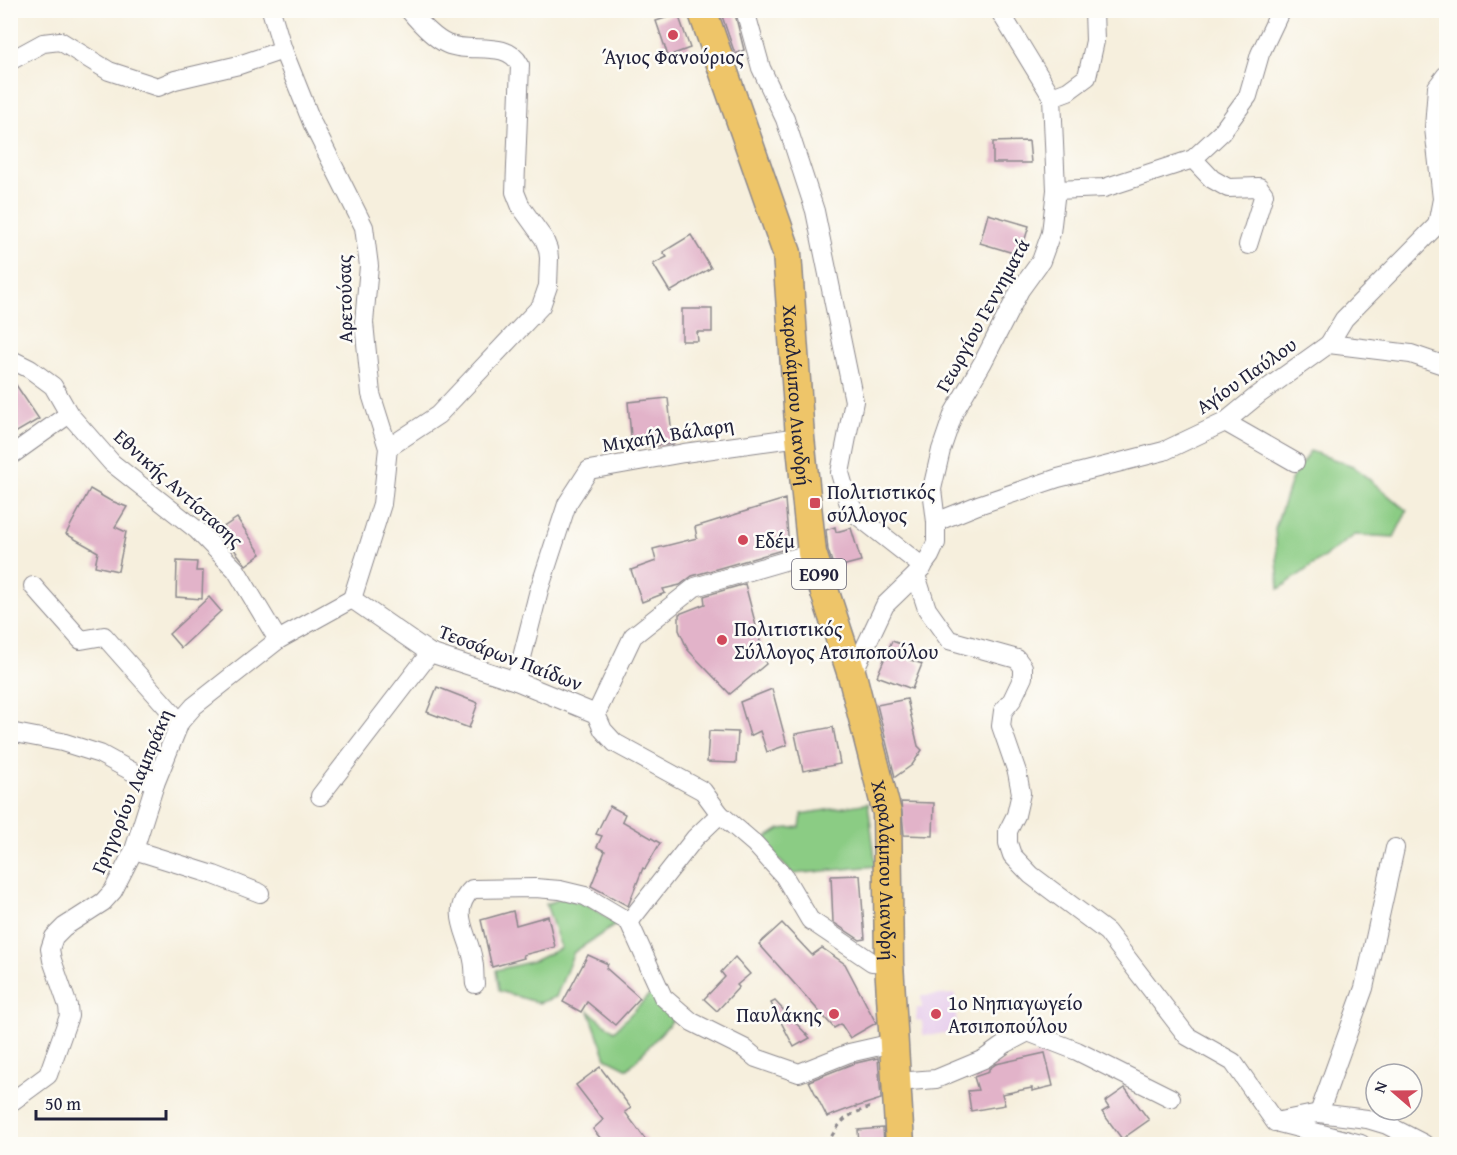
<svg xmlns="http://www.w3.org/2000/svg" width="1457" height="1155" font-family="'Gentium Book Plus',serif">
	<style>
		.built { fill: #e9d2ed }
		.green { fill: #8bcc84; stroke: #567760; stroke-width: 1.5 }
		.building { fill: #e2b3c9 }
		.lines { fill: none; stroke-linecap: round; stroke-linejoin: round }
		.minor-casing { stroke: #8c888c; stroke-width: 20 }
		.primary-casing { stroke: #8c888c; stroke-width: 31 }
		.path { stroke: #8c888c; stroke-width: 3; stroke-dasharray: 4.5 4.5; stroke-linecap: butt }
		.minor { stroke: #fff; stroke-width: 18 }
		.primary { stroke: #eec569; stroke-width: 28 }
		.poi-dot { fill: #d1495b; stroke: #fdfcf7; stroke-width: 2 }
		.labels { text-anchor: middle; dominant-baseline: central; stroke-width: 5; stroke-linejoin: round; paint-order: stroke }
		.shield { fill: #fdfcf7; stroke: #646373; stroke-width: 1.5 }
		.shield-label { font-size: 18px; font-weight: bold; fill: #22223b }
		.poi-label { font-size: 20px; fill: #22223b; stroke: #fdfcf7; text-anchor: start }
		.street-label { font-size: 20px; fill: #22223b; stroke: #fdfcf7 }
	</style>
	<rect width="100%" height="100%" fill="#fdfcf7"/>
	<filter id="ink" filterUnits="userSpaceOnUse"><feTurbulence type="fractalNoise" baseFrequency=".0167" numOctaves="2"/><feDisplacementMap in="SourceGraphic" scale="12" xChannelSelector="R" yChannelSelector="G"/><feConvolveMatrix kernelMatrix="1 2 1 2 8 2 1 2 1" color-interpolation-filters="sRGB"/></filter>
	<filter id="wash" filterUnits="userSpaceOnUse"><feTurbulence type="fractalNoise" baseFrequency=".008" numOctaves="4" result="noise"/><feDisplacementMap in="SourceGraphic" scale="24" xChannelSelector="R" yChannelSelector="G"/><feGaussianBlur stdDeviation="1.35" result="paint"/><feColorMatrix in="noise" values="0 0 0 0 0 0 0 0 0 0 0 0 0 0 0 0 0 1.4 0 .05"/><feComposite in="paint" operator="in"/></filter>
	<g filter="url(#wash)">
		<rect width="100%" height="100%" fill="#f6efdd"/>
		<path class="built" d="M 955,994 L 957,1033 L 923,1035 L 922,1021 L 916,1020 L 917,1008 L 922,1008 L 921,996 Z"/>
		<g class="green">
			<path d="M 1310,451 L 1353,466 L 1407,511 L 1394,537 L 1355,535 L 1279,589 L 1275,528 L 1292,478 Z"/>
			<path d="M 868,803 L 876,866 L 793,874 L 761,841 L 780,829 L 800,827 L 802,814 Z"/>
			<path d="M 563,898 L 588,905 L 617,924 L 574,952 L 556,997 L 539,1003 L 499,991 L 496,970 L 534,961 L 561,948 L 546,904 Z"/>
			<path d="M 652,992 L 675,1018 L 628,1069 L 606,1058 L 589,1011 L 614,1031 Z"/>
		</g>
		<g id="blocks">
			<g class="building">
				<path d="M 720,10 L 734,10 L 744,50 L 735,54 Z"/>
				<path d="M 678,14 L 690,48 L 668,56 L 656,21 Z"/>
				<path d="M 1029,141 L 1031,163 L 993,163 L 993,142 Z"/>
				<path d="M 988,214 L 1029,226 L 1020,255 L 980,243 Z"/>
				<path d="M 691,235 L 711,268 L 670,292 L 653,264 L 667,257 L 663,252 Z"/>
				<path d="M 682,309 L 712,309 L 712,332 L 697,332 L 698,341 L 682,341 Z"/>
				<path d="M 10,376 L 39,419 L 10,436 Z"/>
				<path d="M 668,398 L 673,444 L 632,448 L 628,402 Z"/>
				<path d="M 90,489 L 109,500 L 127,507 L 115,527 L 126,532 L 118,571 L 95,566 L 98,552 L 66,534 Z"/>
				<path d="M 785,499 L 789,548 L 692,576 L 680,585 L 663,589 L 665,593 L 642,602 L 631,570 L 656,561 L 653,549 L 697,538 L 695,527 Z"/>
				<path d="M 237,518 L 261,554 L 246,565 L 219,530 Z"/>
				<path d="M 835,527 L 836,532 L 851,528 L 861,561 L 834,568 L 828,550 L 826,530 Z"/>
				<path d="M 177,561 L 197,562 L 196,571 L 203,571 L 202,599 L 176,597 Z"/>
				<path d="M 745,584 L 766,664 L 730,694 L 688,650 L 679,630 L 679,614 L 705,604 L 704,596 Z"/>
				<path d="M 209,597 L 221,611 L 181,648 L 169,634 Z"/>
				<path d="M 892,641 L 906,646 L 902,657 L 922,664 L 912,689 L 877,676 Z"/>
				<path d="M 437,687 L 478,703 L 469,728 L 427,712 Z"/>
				<path d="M 772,689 L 787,745 L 767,752 L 760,731 L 750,736 L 740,702 Z"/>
				<path d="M 907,699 L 918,746 L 922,750 L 912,765 L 895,777 L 877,705 Z"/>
				<path d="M 833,727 L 840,764 L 803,771 L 795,734 Z"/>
				<path d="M 709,731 L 738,732 L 736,763 L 707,762 Z"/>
				<path d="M 901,802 L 934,803 L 933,836 L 904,835 Z"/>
				<path d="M 610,806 L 625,814 L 622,821 L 660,843 L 645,869 L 643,868 L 628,906 L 591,886 L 605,851 L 597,847 L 602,836 L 596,834 Z"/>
				<path d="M 860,875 L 865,939 L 860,940 L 833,922 L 831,876 Z"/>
				<path d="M 513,911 L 516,925 L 548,916 L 555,947 L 523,955 L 524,958 L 492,967 L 481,920 Z"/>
				<path d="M 782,923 L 812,955 L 822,948 L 845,964 L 876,1023 L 850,1038 L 841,1024 L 834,1028 L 759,944 Z"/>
				<path d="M 588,955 L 608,964 L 606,968 L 640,998 L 615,1025 L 587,1002 L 581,1012 L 563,1002 Z"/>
				<path d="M 735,957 L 750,974 L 737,985 L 739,987 L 717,1011 L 704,999 L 725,977 L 721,972 Z"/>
				<path d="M 775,1001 L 810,1038 L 794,1047 L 771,1003 Z"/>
				<path d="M 1045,1053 L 1053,1086 L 1032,1091 L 1032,1088 L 1002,1094 L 1005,1105 L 971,1111 L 968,1091 L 978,1090 L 974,1077 L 989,1072 L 989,1069 L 996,1064 Z"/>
				<path d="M 878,1058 L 881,1099 L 856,1107 L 856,1106 L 827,1117 L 809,1081 L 852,1064 Z"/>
				<path d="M 600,1067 L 631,1108 L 625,1112 L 649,1144 L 605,1144 L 593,1129 L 603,1120 L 576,1085 Z"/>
				<path d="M 1125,1088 L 1149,1120 L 1122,1139 L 1102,1112 L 1109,1108 L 1105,1102 Z"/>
				<path d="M 883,1128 L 884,1144 L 859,1144 L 858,1130 Z"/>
			</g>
		</g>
	</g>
	<g filter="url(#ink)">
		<use href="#blocks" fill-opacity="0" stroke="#8c888c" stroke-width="1.5"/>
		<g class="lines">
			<g class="minor-casing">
				<g id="minor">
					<path d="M 271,10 L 283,50 L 313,125 L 364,227 L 369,266 L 364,323 L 371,394 L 388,448 L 382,504 L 352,599"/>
					<path d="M 745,10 L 761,68 L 785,119 L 815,211 L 854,401 L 840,473 L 848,501 L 858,516 L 923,567"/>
					<path d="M 10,61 L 43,43 L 60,41 L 109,71 L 158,87 L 175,80 L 239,65 L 283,50"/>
					<path d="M 1052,97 L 1068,91 L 1087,77 L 1095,41 L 1094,10"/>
					<path d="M 1193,159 L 1212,179 L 1228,188 L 1259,187 L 1264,194 L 1248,245"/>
					<path d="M 1056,190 L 1104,188 L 1193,159 L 1221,133 L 1248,96 L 1260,54 L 1279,14 L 1283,10"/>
					<path d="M 1329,344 L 1344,319 L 1437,225 L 1442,199 L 1434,128 L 1437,87 L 1446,75"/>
					<path d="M 10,359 L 30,369 L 53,386 L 69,414 L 112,463 L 197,530 L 236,570 L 278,640"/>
					<path d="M 1225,422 L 1295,462"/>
					<path d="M 388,448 L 438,415 L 541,306 L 548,286 L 549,258 L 548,249 L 544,239 L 521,207 L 515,192 L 520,65 C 507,39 470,54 447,44 C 433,38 419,22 409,10"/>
					<path d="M 10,456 L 69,414"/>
					<path d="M 936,522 L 978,505 L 1058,478 L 1164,451 L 1225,422 L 1258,395 L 1329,344 L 1411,354 L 1446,366"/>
					<path d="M 916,575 L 927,609 L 949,640 L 1017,659 L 1023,667 L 1023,677 L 1012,700 L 1003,711 L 1001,726 L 1017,772 L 1021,793 L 1016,815 L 1008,831 L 1008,843 L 1012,855 L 1031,875 L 1107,932 L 1187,1036 L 1233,1062 L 1275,1122 L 1319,1113 L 1367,1119 L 1387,1125 L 1424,1144"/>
					<path d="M 33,586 L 81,640 L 104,636 L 180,722"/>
					<path d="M 352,599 L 430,653 L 516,681 L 596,714 L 603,730 L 615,743 L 703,791 L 720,814 L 755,844 L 784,876 L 810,920 L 872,962 L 889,963"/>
					<path d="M 852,675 L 885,605 L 916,575 L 930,556 L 936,543 L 936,522 L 932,489 L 941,450 L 954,412 L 983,362 L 1020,290 L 1041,261 L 1051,233 L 1056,190 L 1052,97 L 999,10"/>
					<path d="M 516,681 L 539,590 L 567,504 L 589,470 L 684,453 L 800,437"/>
					<path d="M 596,714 L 633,636 L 695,587 L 812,553"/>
					<path d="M 10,732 L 62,742 L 100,754 L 155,784"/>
					<path d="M 320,796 L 430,653"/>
					<path d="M 134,850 L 214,875 L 260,893"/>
					<path d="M 629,922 L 695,838 L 720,814"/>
					<path d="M 475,984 C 474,977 475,968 473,960 C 469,934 448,912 472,889 L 535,888 L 560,890 L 585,896 L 629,922 L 663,997 L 692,1022 L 744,1048 L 756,1058 L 799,1073 L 849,1053 L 893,1043"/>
					<path d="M 897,1082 L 936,1079 L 984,1059 L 1005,1044 L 1028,1032 L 1077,1051 L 1171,1098"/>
					<path d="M 10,1103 L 48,1075 L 69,1016 L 68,1006 L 52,960 L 50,949 L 54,937 L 64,927 L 103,902 L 113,891 L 134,850 L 155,784 L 180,722 L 194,706 L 278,640 L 352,599"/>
					<path d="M 1319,1113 L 1364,988 L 1395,848"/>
					<path d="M 1279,1123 L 1361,1144"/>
				</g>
			</g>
			<g class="primary-casing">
				<g id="primary">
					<path id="s1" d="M 702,10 L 787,253 L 800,437 L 812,553 L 852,675 L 887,813 L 889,963 L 900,1144"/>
				</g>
			</g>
			<g class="path">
				<path d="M 803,1144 L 812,1143 L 827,1144"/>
				<path d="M 827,1144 C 843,1117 845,1116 874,1106"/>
			</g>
			<use href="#minor" class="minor"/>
			<use href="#primary" class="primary"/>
		</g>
	</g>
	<g class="poi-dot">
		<circle cx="673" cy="35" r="6"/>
		<rect x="809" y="497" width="12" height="12" rx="3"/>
		<circle cx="743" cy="540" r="6"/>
		<circle cx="722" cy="640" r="6"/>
		<circle cx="834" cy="1014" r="6"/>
		<circle cx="936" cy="1014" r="6"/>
	</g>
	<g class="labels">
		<rect class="shield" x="792" y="559" width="54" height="30" rx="4.5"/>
		<g class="shield-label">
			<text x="819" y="574">ΕΟ90</text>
		</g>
		<g class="poi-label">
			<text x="673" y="56" text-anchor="middle">Άγιος Φανούριος</text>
			<text x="827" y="491">Πολιτιστικός<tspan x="827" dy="23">σύλλογος</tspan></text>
			<text x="755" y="540">Εδέμ</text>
			<text x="734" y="628">Πολιτιστικός<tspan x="734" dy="23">Σύλλογος Ατσιποπούλου</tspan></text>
			<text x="948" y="1002">1ο Νηπιαγωγείο<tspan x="948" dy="23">Ατσιποπούλου</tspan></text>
			<text x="822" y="1014" text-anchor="end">Παυλάκης</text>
		</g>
		<g class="street-label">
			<text transform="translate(344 299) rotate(-91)">Αρετούσας</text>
			<text transform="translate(982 315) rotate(-61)">Γεωργίου Γεννηματά</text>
			<text transform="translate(1246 375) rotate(-35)">Αγίου Παύλου</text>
			<text stroke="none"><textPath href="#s1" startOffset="400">Χαραλάμπου Λιανδρή</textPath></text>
			<text transform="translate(668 434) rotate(-9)">Μιχαήλ Βάλαρη</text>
			<text transform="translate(179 488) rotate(42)">Εθνικής Αντίστασης</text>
			<text transform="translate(511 657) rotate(21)">Τεσσάρων Παίδων</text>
			<text transform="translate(131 791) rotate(-67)">Γρηγορίου Λαμπράκη</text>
			<text stroke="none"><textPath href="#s1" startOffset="886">Χαραλάμπου Λιανδρή</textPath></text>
		</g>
	</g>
	<rect width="1457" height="1155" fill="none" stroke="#fdfcf7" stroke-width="36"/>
	<g transform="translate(1394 1092) rotate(290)"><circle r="28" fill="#fdfcf7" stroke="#a5a5ac" stroke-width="1.5"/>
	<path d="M0-4.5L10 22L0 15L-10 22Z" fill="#d1495b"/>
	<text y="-9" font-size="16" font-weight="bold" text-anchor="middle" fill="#22223b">N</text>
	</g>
	<path d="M36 1110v9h130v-9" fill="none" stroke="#22223b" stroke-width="3"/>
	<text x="45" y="1110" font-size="18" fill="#22223b" stroke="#fdfcf7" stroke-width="4.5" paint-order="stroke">50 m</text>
</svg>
